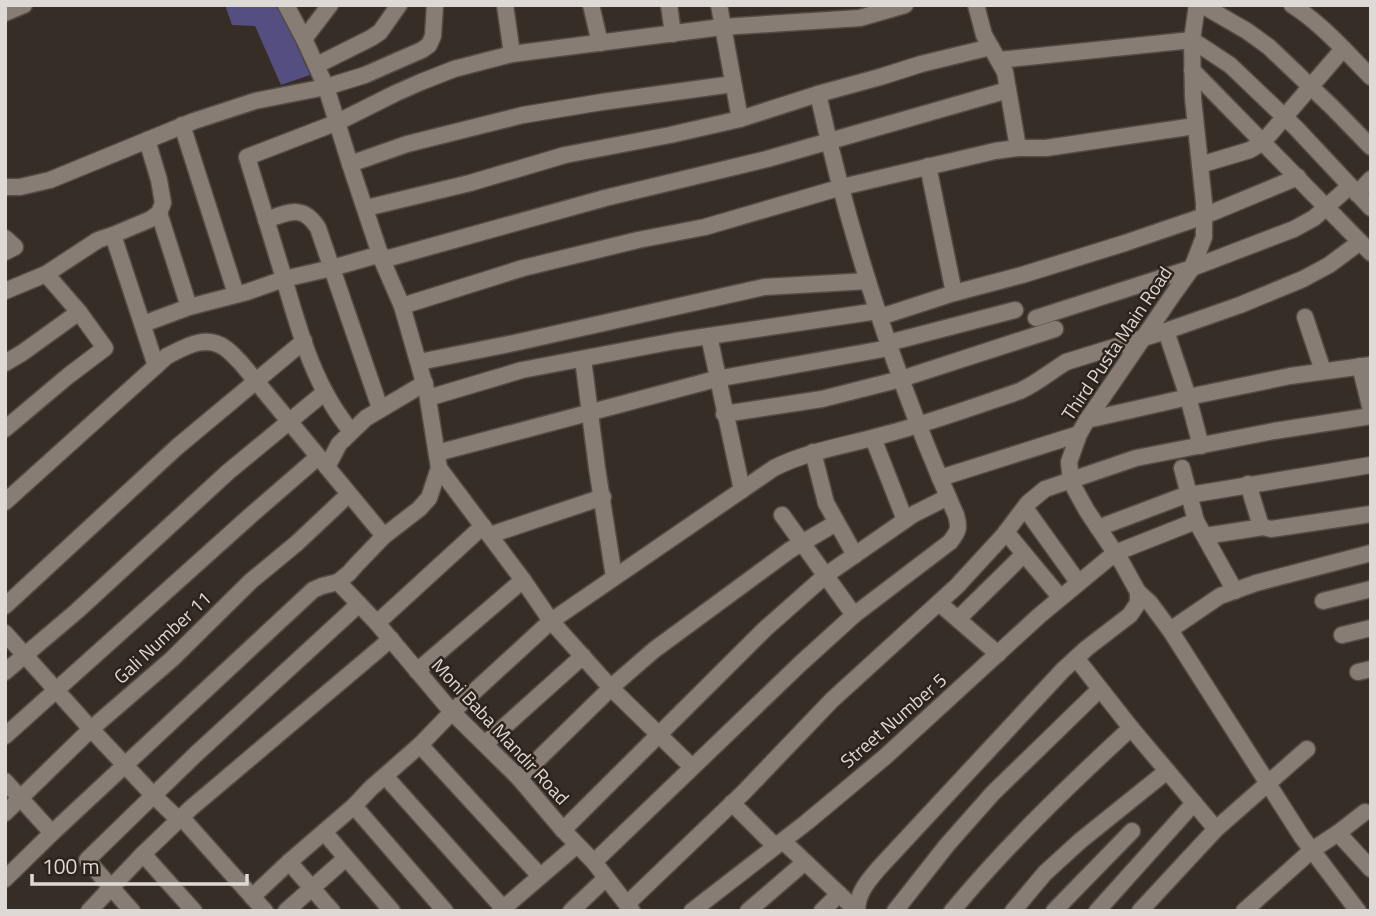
<svg xmlns="http://www.w3.org/2000/svg" width="1376" height="916" font-family="'Titillium Web',sans-serif">
	<style>
		.green { fill: #554e81 }
		.lines { fill: none; stroke-linecap: round; stroke-linejoin: round }
		.minor-casing { stroke: #534c46; stroke-width: 19 }
		.minor { stroke: #887d75; stroke-width: 16 }
		.labels { text-anchor: middle; dominant-baseline: central; stroke-width: 5; stroke-linejoin: round; paint-order: stroke }
		.street-label { font-size: 19px; fill: #dfd9d5; stroke: #2c231c }
	</style>
	<rect width="100%" height="100%" fill="#362d26"/>
	<path class="green" d="M 225,5 L 278,5 L 310,75 L 281,85 L 255,26 L 232,25 Z"/>
	<g class="lines">
		<g class="minor-casing">
			<g id="minor">
				<path d="M 505,5 L 512,54"/>
				<path d="M 591,5 L 600,43"/>
				<path d="M 669,5 L 673,34"/>
				<path d="M 719,5 L 740,119"/>
				<path d="M 976,5 L 984,35 L 1005,72 L 1018,148"/>
				<path d="M 1202,5 L 1247,31 L 1269,47 L 1332,107 L 1371,147"/>
				<path d="M 1292,5 C 1322,24 1346,52 1371,77"/>
				<path d="M 5,13 L 24,5"/>
				<path d="M 304,39 L 330,5"/>
				<path d="M 999,60 L 1192,40 L 1230,65 L 1296,128 L 1371,208"/>
				<path d="M 317,65 L 371,38 L 380,32 L 399,5"/>
				<path d="M 1192,70 L 1371,253"/>
				<path d="M 182,125 L 236,294"/>
				<path d="M 350,164 L 407,144 L 523,115 L 602,102 L 733,84"/>
				<path d="M 1200,165 L 1250,150 L 1263,142 L 1343,49"/>
				<path d="M 928,166 L 954,293"/>
				<path d="M 5,187 L 20,187 L 50,180 L 194,121 L 255,101 L 326,87 L 365,75 L 399,60 L 422,50 L 429,45 L 433,36 L 435,5"/>
				<path d="M 1357,194 L 1371,179"/>
				<path d="M 366,208 L 470,183 L 565,155 L 670,135 L 740,119 L 818,94 L 880,77 L 921,64 L 991,47"/>
				<path d="M 159,213 L 189,307"/>
				<path d="M 266,220 C 289,212 303,204 318,228 L 380,408"/>
				<path d="M 113,235 L 156,366"/>
				<path d="M 5,238 L 15,247 L 5,252"/>
				<path d="M 382,260 L 605,198 L 767,159 L 1008,90"/>
				<path d="M 5,291 L 46,274 L 98,240 L 113,235 L 151,219 L 159,213 L 163,203 L 159,180 L 147,140"/>
				<path d="M 402,306 L 523,268 L 638,240 L 705,227 L 842,187 L 995,151 L 1018,148 L 1046,148 L 1195,126"/>
				<path d="M 880,317 L 954,293 L 1022,275 L 1125,243 L 1204,216 L 1298,177"/>
				<path d="M 1305,317 L 1323,371"/>
				<path d="M 1036,318 L 1192,268 L 1294,229 L 1314,218 L 1350,186"/>
				<path d="M 143,324 L 189,307 L 247,292 L 284,279 L 332,268 L 381,254"/>
				<path d="M 1166,331 L 1188,397 L 1201,446"/>
				<path d="M 709,336 L 742,490"/>
				<path d="M 888,343 L 1015,310"/>
				<path d="M 583,359 L 597,468 L 614,577"/>
				<path d="M 419,362 L 514,343 L 764,287 L 868,281"/>
				<path d="M 5,363 L 22,353 L 79,312"/>
				<path d="M 1360,366 L 1371,410"/>
				<path d="M 428,398 L 522,370 L 675,341 L 878,311"/>
				<path d="M 724,414 L 822,399 L 901,379 L 1055,329"/>
				<path d="M 1087,420 L 1193,396 L 1290,376 L 1371,365"/>
				<path d="M 5,429 L 68,376 L 105,348 L 79,312 L 46,274"/>
				<path d="M 351,431 C 314,387 299,330 283,275 C 271,236 259,197 247,157 L 338,122 L 396,93 L 421,82 L 454,69 L 512,54 L 722,27 L 860,18 L 905,5"/>
				<path d="M 873,438 L 905,520"/>
				<path d="M 813,452 L 826,503 L 855,555"/>
				<path d="M 437,453 L 716,379 L 889,348"/>
				<path d="M 327,467 L 339,444 L 366,418 L 425,383"/>
				<path d="M 439,468 L 523,580 L 551,621 L 611,688 L 692,767"/>
				<path d="M 1182,468 L 1196,521"/>
				<path d="M 940,478 L 1079,434"/>
				<path d="M 1248,484 L 1260,523 L 1263,527 L 1271,529 L 1371,514"/>
				<path d="M 5,502 L 167,356 C 185,347 206,334 225,348 C 231,352 236,358 241,363 L 384,536"/>
				<path d="M 1025,508 L 1078,582"/>
				<path d="M 782,515 L 854,615"/>
				<path d="M 1098,528 L 1183,496 L 1371,465"/>
				<path d="M 1006,532 L 1060,597"/>
				<path d="M 490,535 L 603,497"/>
				<path d="M 1205,536 L 1263,527"/>
				<path d="M 338,582 L 377,623 L 452,712 L 519,778 L 563,830 L 594,862 L 632,911"/>
				<path d="M 1138,592 L 1150,603 L 1170,630 L 1302,837 L 1358,911"/>
				<path d="M 1323,601 L 1371,589"/>
				<path d="M 939,603 L 998,654"/>
				<path d="M 5,606 L 177,447 L 304,341"/>
				<path d="M 958,619 L 1024,554"/>
				<path d="M 377,623 L 483,526"/>
				<path d="M 1170,630 L 1220,596 L 1256,583 L 1371,553"/>
				<path d="M 5,633 L 91,729 L 154,796 L 179,820 L 182,818 L 265,911"/>
				<path d="M 1342,635 L 1371,628"/>
				<path d="M 1076,658 L 1131,728 L 1216,829"/>
				<path d="M 417,671 L 523,580"/>
				<path d="M 5,672 L 77,611 L 228,472 L 325,392"/>
				<path d="M 1358,672 L 1371,669"/>
				<path d="M 5,736 L 250,516 L 318,457"/>
				<path d="M 485,744 L 583,656"/>
				<path d="M 420,745 L 540,876"/>
				<path d="M 385,776 L 503,908"/>
				<path d="M 519,778 L 616,683 L 654,650 L 790,550 L 836,523"/>
				<path d="M 5,781 L 52,833"/>
				<path d="M 732,803 L 775,846"/>
				<path d="M 354,806 L 445,911"/>
				<path d="M 5,813 L 91,729 L 172,659 L 251,581 L 297,543 L 349,494"/>
				<path d="M 563,830 L 765,629 L 826,575 L 914,514 L 948,497"/>
				<path d="M 324,832 L 392,911"/>
				<path d="M 1338,833 L 1365,812"/>
				<path d="M 783,841 L 857,911"/>
				<path d="M 143,854 L 194,911"/>
				<path d="M 289,862 L 332,911"/>
				<path d="M 594,862 L 800,664 L 854,615 L 950,542 C 958,532 960,528 956,515 C 896,380 850,238 818,94"/>
				<path d="M 5,879 L 52,833 L 313,590 L 322,586 L 338,582 L 349,573 L 357,564 L 384,536 L 419,509 L 429,498 L 439,468 L 427,393 L 402,306 L 382,260 L 350,164 L 326,87 L 304,39 L 286,5"/>
				<path d="M 252,897 L 289,862 L 354,806 L 371,788 L 420,745 L 452,712 L 551,621 L 774,468 C 810,450 849,445 887,434 C 932,422 976,406 1020,391 C 1037,383 1050,372 1066,362 L 1166,331 L 1240,305 L 1303,279 L 1329,265 L 1360,242"/>
				<path d="M 627,904 L 744,792 L 832,700 L 957,586 L 1003,536 L 1028,503 L 1045,489 L 1136,458 L 1274,431 L 1371,416"/>
				<path d="M 89,911 L 143,854 L 191,808 L 391,639"/>
				<path d="M 132,911 L 87,860 L 195,755 L 359,604"/>
				<path d="M 286,911 L 346,858"/>
				<path d="M 500,911 L 577,845"/>
				<path d="M 571,911 L 606,878"/>
				<path d="M 692,911 L 807,822 L 886,756 L 1040,615 L 1115,553 L 1196,521 L 1235,591"/>
				<path d="M 748,911 L 805,862"/>
				<path d="M 822,911 L 839,894"/>
				<path d="M 857,911 C 857,893 868,881 879,868 L 1063,670 L 1087,648 L 1130,615 L 1138,603 L 1138,592 L 1122,563 L 1087,511 L 1071,482 L 1069,462 L 1079,434 L 1087,420 L 1172,296 L 1192,268 L 1204,237 L 1204,203 L 1193,98 L 1192,40 L 1197,5"/>
				<path d="M 895,911 L 947,845 L 993,793 L 1100,689"/>
				<path d="M 952,911 C 1007,845 1068,786 1131,728"/>
				<path d="M 1013,911 L 1045,873 L 1080,841 L 1167,771"/>
				<path d="M 1054,911 L 1132,831"/>
				<path d="M 1097,911 L 1194,803"/>
				<path d="M 1140,911 L 1216,829 L 1307,749"/>
				<path d="M 1244,911 L 1312,850 L 1338,833 L 1371,869"/>
			</g>
		</g>
		<use href="#minor" class="minor"/>
	</g>
	<g class="labels">
		<g class="street-label">
			<text transform="translate(1116 343) rotate(-56)">Third Pusta Main Road</text>
			<text transform="translate(162 637) rotate(-43)">Gali Number 11</text>
			<text transform="translate(893 720) rotate(-41)">Street Number 5</text>
			<text transform="translate(501 731) rotate(47)">Moni Baba Mandir Road</text>
		</g>
	</g>
	<rect width="1376" height="916" fill="none" stroke="#dfd9d5" stroke-width="14"/>
	<path d="M32 874v10h215v-10" fill="none" stroke="#dfd9d5" stroke-width="3.5"/>
	<text x="42" y="874" font-size="21" fill="#dfd9d5" stroke="#2c231c" stroke-width="5" paint-order="stroke">100 m</text>
</svg>
